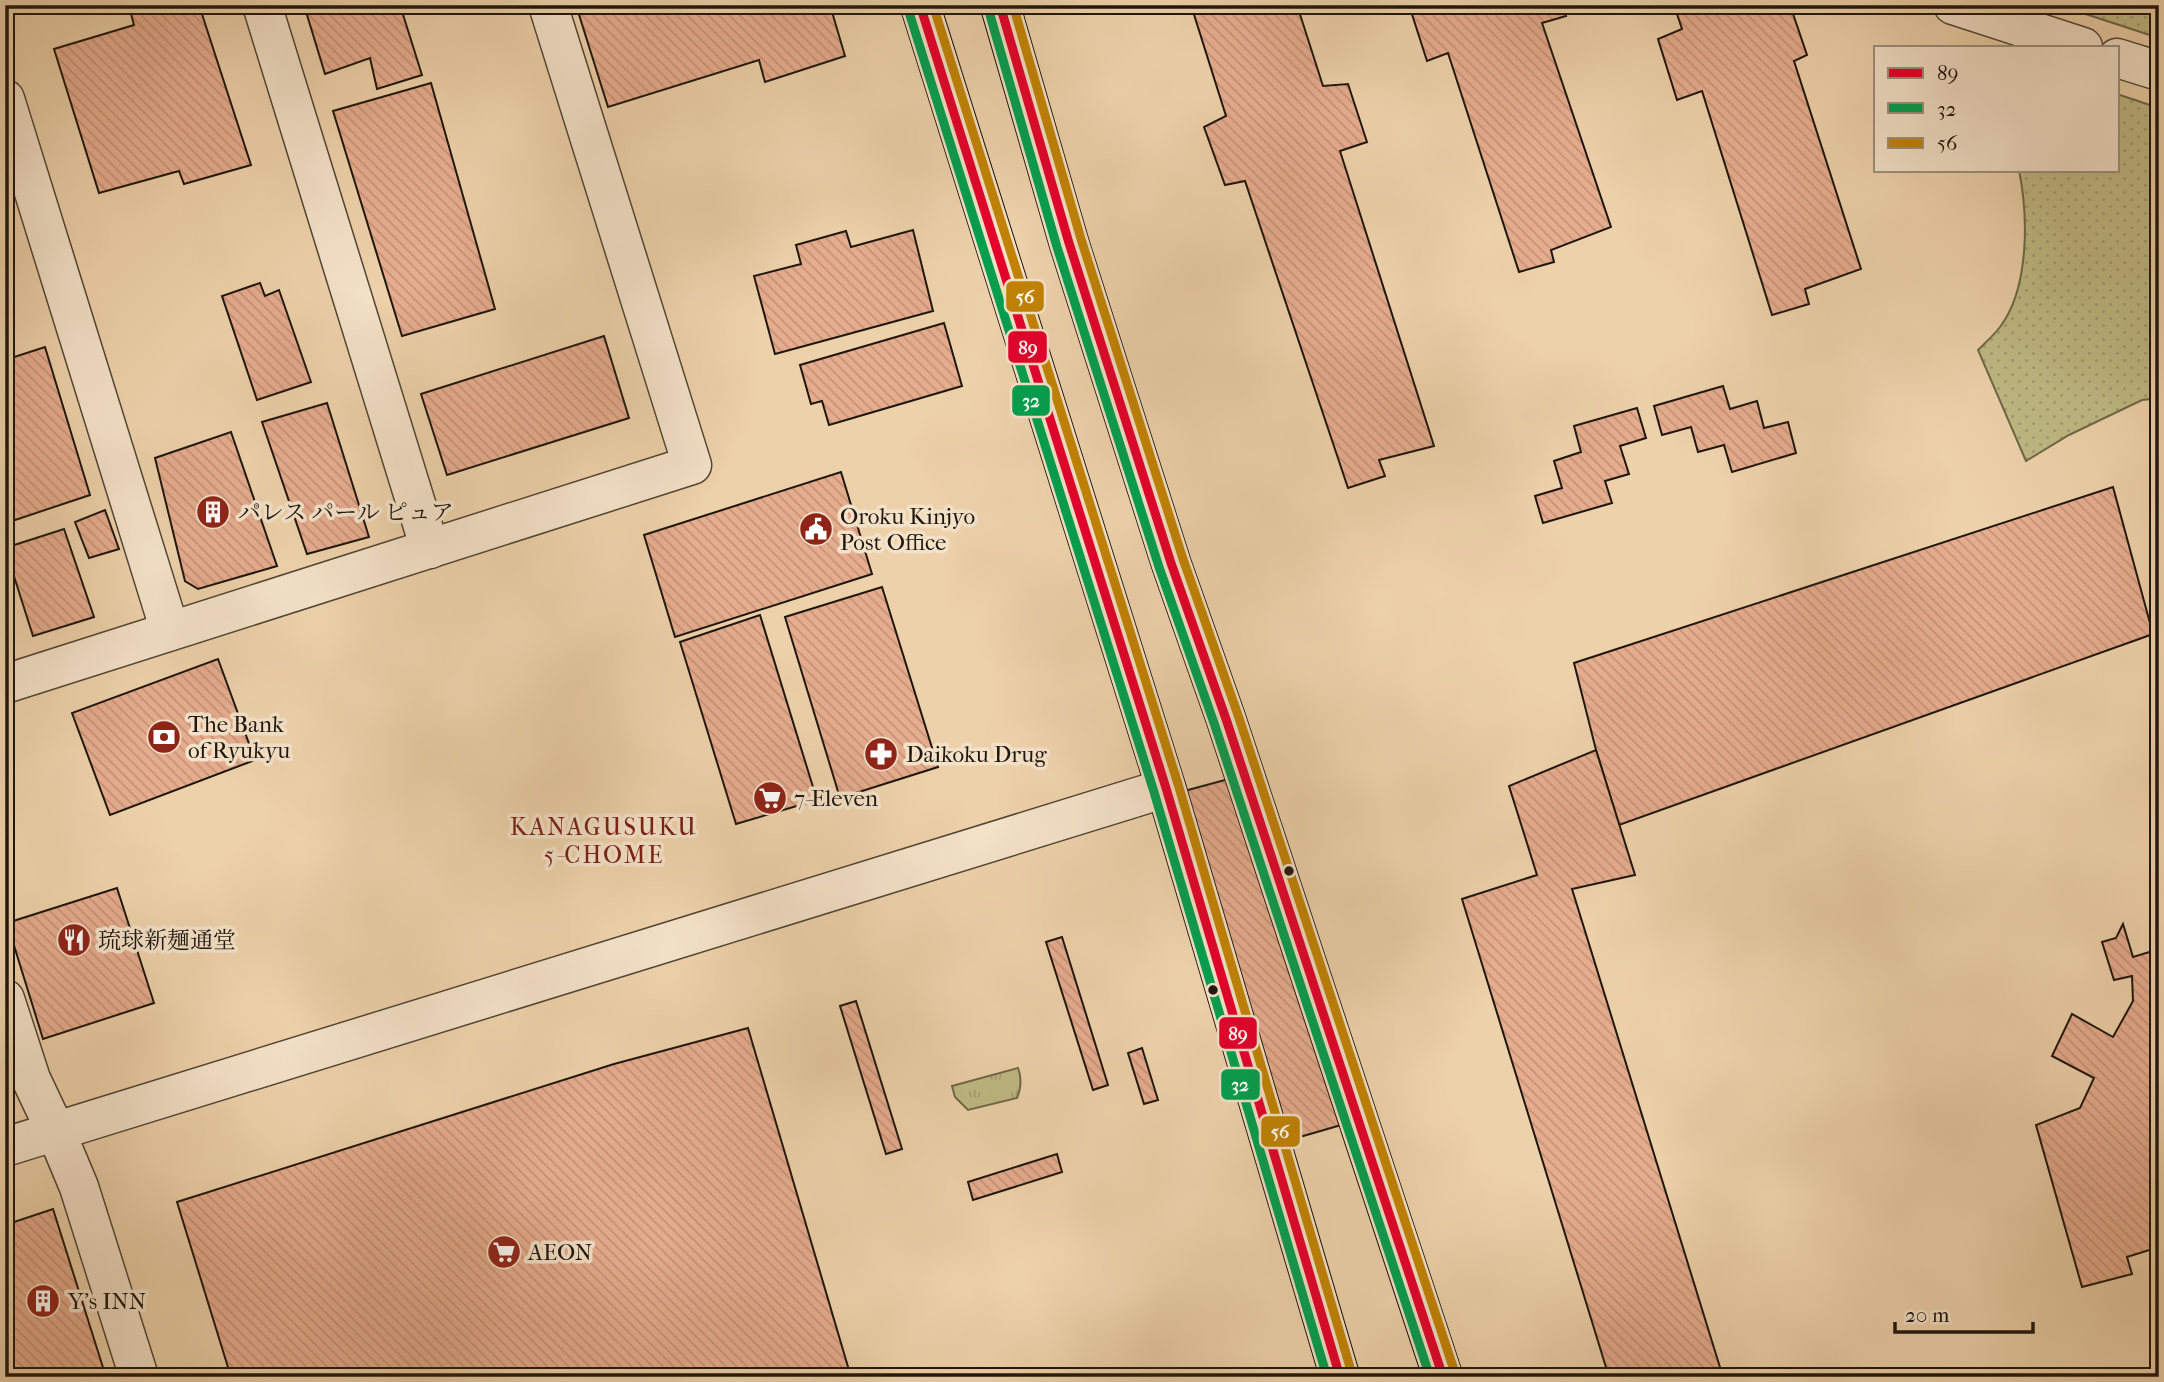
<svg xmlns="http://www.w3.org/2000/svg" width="2164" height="1382" font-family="'IM FELL French Canon','Noto Serif JP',serif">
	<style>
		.grass { fill: url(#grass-tufts); stroke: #6f6848; stroke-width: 2 }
		.park { fill: url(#park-dots); stroke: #6f6848; stroke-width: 2 }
		.building { fill: url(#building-back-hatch); stroke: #1f160d; stroke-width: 2 }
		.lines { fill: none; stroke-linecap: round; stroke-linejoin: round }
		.minor-casing { stroke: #524534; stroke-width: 41 }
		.major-casing { stroke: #1f160d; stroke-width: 41 }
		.minor { stroke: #f3e1c8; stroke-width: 38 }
		.major { stroke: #edd1aa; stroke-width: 38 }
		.bus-1-casing { stroke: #f3e1c8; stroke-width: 14 }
		.bus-2-casing { stroke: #f3e1c8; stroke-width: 14 }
		.bus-3-casing { stroke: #f3e1c8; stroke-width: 14 }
		.bus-1 { stroke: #e4002b; stroke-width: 9 }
		.bus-2 { stroke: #029f4e; stroke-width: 9 }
		.bus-3 { stroke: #c18203; stroke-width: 9 }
		.bus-dot { fill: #1f160d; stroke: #f3e1c8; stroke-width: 2.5 }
		.labels { text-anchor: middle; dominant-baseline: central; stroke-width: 7; stroke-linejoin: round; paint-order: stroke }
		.poi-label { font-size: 23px; fill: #1f160d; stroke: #f3e1c8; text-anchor: start }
		.neighbourhood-label { font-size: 24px; letter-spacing: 2px; fill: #7a1f14; stroke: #f3e1c8 }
		.line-badge { stroke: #f3e1c8; stroke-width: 2.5 }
		.badge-label { font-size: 19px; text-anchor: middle; font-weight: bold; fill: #fff }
	</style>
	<defs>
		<pattern id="grass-tufts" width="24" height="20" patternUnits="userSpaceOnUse" patternTransform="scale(1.75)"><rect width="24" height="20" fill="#bfb984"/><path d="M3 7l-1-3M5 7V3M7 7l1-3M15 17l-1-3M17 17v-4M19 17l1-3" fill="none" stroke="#a49e71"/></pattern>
		<pattern id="park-dots" width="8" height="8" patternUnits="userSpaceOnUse" patternTransform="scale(1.75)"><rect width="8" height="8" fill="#bfb984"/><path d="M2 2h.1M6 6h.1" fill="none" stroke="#a49e71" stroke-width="1.8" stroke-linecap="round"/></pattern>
		<pattern id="building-back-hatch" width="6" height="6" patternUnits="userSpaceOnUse" patternTransform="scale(1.75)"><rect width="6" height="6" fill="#e6ac8e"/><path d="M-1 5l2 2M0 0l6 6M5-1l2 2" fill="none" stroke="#c59379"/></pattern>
	</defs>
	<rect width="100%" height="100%" fill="#edd1aa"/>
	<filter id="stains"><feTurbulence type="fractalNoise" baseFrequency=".00286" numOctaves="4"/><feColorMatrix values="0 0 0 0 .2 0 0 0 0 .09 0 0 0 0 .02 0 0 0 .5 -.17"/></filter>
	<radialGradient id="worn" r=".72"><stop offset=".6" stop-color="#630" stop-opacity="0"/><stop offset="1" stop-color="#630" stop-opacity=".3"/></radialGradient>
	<path class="grass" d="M 1018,1068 C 1022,1078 1021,1088 1017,1098 L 968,1110 L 955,1097 L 952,1086 Z"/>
	<g class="park">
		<path d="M 2058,5 L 2159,5 L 2159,38 Z"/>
		<path d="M 2117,94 L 2159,108 L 2159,398 L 2142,400 L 2069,435 L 2026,461 L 1978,350 C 1985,343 1994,335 2000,327 C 2030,287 2028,215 2019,170 L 2117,170 Z"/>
	</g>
	<g class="building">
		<path d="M 145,5 L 199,5 L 251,165 L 184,184 L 179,171 L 99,193 L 54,49 L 134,25 L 130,10 Z"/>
		<path d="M 304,5 L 400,5 L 422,75 L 377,89 L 370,58 L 325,74 Z"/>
		<path d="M 576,5 L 830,5 L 845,56 L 765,82 L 759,60 L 608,107 Z"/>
		<path d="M 1191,5 L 1297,5 L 1323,86 L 1348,84 L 1367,142 L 1340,151 L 1434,446 L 1379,460 L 1385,476 L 1348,488 L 1245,181 L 1225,185 L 1204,127 L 1226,116 Z"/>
		<path d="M 1409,5 L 1562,5 L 1566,16 L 1542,23 L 1611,227 L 1551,250 L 1554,262 L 1519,272 L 1448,53 L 1427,61 Z"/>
		<path d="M 1674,5 L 1790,5 L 1807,55 L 1794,61 L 1861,269 L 1805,289 L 1809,304 L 1772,315 L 1702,91 L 1677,100 L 1658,39 L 1682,29 Z"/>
		<path d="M 431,83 L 495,309 L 402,336 L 333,111 Z"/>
		<path d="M 913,230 L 933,311 L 775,354 L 754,276 L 801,264 L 796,245 L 846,231 L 851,247 Z"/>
		<path d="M 260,283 L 265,296 L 279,290 L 311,382 L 257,400 L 222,296 Z"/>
		<path d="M 944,323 L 962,386 L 829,425 L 822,401 L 811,404 L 800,365 Z"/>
		<path d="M 604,336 L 629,418 L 447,475 L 421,394 Z"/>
		<path d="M 45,347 L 90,495 L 6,523 L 5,360 Z"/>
		<path d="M 1723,386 L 1730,409 L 1757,401 L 1764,428 L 1788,422 L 1796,453 L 1732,472 L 1724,445 L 1698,452 L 1691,427 L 1662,435 L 1654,406 Z"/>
		<path d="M 327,403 L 369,537 L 307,554 L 262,422 Z"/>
		<path d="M 1637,408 L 1646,438 L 1620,446 L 1629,474 L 1605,481 L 1612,503 L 1543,523 L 1535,496 L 1562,488 L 1554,461 L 1581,452 L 1574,426 Z"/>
		<path d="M 231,432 L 277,566 L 198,589 L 185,581 L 155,458 Z"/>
		<path d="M 841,472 L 872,574 L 675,637 L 644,535 Z"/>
		<path d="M 2113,487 L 2153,634 L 1619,825 L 1596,750 L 1574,663 Z"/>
		<path d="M 105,510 L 119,549 L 89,558 L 75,522 Z"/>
		<path d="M 64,529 L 94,617 L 33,636 L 5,548 Z"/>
		<path d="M 882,587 L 938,767 L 840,798 L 785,617 Z"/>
		<path d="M 760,615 L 817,800 L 736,824 L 680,642 Z"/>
		<path d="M 218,659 L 255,760 L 110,815 L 72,713 Z"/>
		<path d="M 1596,750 L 1635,875 L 1572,889 L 1723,1377 L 1609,1377 L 1462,899 L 1537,875 L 1509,786 Z"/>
		<path d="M 1236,777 L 1348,1123 L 1279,1143 L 1166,796 Z"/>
		<path d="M 117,888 L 154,1003 L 43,1039 L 7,923 Z"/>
		<path d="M 2123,924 L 2133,957 L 2159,949 L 2159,1103 L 2151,1099 L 2159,1123 L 2159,1247 L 2127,1257 L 2132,1274 L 2082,1287 L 2036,1125 L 2080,1108 L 2094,1078 L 2052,1056 L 2072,1014 L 2113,1037 L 2133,1001 L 2132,976 L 2114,980 L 2102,942 L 2116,938 Z"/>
		<path d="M 1062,937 L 1108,1085 L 1093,1090 L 1046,942 Z"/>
		<path d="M 856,1001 L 902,1149 L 886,1154 L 840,1006 Z"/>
		<path d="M 748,1028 L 851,1377 L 231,1377 L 177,1202 L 614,1064 Z"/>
		<path d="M 1142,1048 L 1158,1100 L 1144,1104 L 1128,1053 Z"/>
		<path d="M 1057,1154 L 1062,1172 L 973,1200 L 968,1182 Z"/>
		<path d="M 53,1209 L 106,1377 L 5,1377 L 5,1225 Z"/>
		<path d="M 2159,1365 L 2159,1377 L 2121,1377 Z"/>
	</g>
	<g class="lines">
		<g class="minor-casing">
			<g id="minor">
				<path d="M 262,5 L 430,549"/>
				<path d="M 1953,5 L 2083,47"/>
				<path d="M 2117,58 L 2159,71"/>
				<path d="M 5,99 L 170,631"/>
				<path d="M 5,684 L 692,465 L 548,5"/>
				<path d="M 5,999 L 31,1079 L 56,1132 L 79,1187 L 139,1377"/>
				<path d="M 5,1147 L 1166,788"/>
			</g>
		</g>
		<g class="major-casing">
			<g id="major">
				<path d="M 920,5 L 1166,788 L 1340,1377"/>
				<path d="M 1000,5 L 1069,243 L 1171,563 L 1226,719 L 1443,1377"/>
			</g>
		</g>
		<use href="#minor" class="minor"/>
		<use href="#major" class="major"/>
		<g class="bus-1-casing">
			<g id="bus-1">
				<path d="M 920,5 L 1166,788 L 1340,1377"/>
				<path d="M 1000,5 L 1069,243 L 1171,563 L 1226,719 L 1443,1377"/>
			</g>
		</g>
		<g class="bus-2-casing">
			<g id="bus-2">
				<path d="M 988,8 L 1057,247 L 1159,567 L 1214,723 L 1430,1377"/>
				<path d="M 908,9 L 1154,792 L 1327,1377"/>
			</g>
		</g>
		<g class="bus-3-casing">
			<g id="bus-3">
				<path d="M 933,5 L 1178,784 L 1352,1374"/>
				<path d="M 1013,5 L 1081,239 L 1183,559 L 1238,715 L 1455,1373"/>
			</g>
		</g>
		<use href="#bus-1" class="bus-1"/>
		<use href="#bus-2" class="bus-2"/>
		<use href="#bus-3" class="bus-3"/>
	</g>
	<defs>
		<g id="building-disc" transform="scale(1.75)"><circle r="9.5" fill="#8f2418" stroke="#f3e1c8"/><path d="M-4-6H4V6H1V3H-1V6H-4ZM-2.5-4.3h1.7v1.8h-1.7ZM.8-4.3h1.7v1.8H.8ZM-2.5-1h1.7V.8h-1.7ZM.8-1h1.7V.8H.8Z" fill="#fff"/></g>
		<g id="civic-disc" transform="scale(1.75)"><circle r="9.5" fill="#8f2418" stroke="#f3e1c8"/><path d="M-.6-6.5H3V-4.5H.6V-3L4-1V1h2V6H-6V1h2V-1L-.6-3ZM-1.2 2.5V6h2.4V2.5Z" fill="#fff"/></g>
		<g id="bank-disc" transform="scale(1.75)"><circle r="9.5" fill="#8f2418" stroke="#f3e1c8"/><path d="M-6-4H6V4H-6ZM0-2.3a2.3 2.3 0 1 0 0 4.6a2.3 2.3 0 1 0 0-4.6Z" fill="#fff"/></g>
		<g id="pharmacy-disc" transform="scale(1.75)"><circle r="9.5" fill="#8f2418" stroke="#f3e1c8"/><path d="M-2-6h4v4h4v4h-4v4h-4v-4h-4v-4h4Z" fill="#fff"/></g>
		<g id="supermarket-disc" transform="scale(1.75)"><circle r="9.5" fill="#8f2418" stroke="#f3e1c8"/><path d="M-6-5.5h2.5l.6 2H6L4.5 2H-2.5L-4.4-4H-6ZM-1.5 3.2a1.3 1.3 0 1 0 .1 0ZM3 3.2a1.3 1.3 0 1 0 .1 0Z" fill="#fff"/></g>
		<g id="restaurant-disc" transform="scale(1.75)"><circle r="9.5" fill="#8f2418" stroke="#f3e1c8"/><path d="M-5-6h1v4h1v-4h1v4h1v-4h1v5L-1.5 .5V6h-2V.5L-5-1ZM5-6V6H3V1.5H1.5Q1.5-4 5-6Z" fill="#fff"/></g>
	</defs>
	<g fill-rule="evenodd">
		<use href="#building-disc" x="213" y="512"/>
		<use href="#civic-disc" x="816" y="529"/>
		<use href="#bank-disc" x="164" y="737"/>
		<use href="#pharmacy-disc" x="881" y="754"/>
		<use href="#supermarket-disc" x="770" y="798"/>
		<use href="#restaurant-disc" x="74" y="940"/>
		<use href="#supermarket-disc" x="504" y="1252"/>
		<use href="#building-disc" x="43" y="1301"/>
	</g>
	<g class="bus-dot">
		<circle cx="1289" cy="871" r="6"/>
		<circle cx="1213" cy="990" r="6"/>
	</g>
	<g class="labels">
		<g class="poi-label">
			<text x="238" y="512">パレス パール ピュア</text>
			<text x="840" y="516">Oroku Kinjyo<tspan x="840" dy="26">Post Office</tspan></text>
			<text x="188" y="724">The Bank<tspan x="188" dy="26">of Ryukyu</tspan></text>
			<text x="906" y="754">Daikoku Drug</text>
			<text x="794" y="798">7-Eleven</text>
			<text x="98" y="940">琉球新麺通堂</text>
			<text x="528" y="1252">AEON</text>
			<text x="68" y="1301">Y's INN</text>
		</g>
		<g class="neighbourhood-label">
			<text x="604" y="827">KANAGUSUKU<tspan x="604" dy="28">5-CHOME</tspan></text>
		</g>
	</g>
	<g class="line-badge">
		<rect x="1005" y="280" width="40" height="33" rx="7" fill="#c18203"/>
		<rect x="1007" y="330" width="41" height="34" rx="7" fill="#e4002b"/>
		<rect x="1011" y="384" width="40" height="33" rx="7" fill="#029f4e"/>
		<rect x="1218" y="1016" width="40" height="34" rx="7" fill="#e4002b"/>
		<rect x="1220" y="1068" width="41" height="33" rx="7" fill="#029f4e"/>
		<rect x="1260" y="1115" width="41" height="33" rx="7" fill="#c18203"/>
	</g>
	<g class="badge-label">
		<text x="1025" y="303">56</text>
		<text x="1028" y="354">89</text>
		<text x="1031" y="407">32</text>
		<text x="1238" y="1040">89</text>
		<text x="1240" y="1091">32</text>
		<text x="1280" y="1138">56</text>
	</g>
	<rect width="2164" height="1382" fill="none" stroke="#edd1aa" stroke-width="28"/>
	<rect x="7" y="7" width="2150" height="1368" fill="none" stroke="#1f160d" stroke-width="3.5"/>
	<rect x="14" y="14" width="2136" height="1354" fill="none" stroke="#1f160d" stroke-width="2"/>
	<rect x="1874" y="46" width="245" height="126" fill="#f3e1c8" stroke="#9e907d" stroke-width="2"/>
	<rect x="1888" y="68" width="35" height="10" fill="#e4002b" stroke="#9e907d" stroke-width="2"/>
	<text x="1937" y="80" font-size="21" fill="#1f160d">89</text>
	<rect x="1888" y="103" width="35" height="10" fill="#029f4e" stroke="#9e907d" stroke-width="2"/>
	<text x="1937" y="116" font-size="21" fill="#1f160d">32</text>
	<rect x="1888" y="138" width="35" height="10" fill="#c18203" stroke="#9e907d" stroke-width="2"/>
	<text x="1937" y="150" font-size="21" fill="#1f160d">56</text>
	<path d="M1895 1322v10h138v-10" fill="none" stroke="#1f160d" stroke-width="3.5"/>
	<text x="1905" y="1322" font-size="21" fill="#1f160d" stroke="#f3e1c8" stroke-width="5" paint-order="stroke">20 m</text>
	<rect width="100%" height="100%" filter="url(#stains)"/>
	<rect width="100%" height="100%" fill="url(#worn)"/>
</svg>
